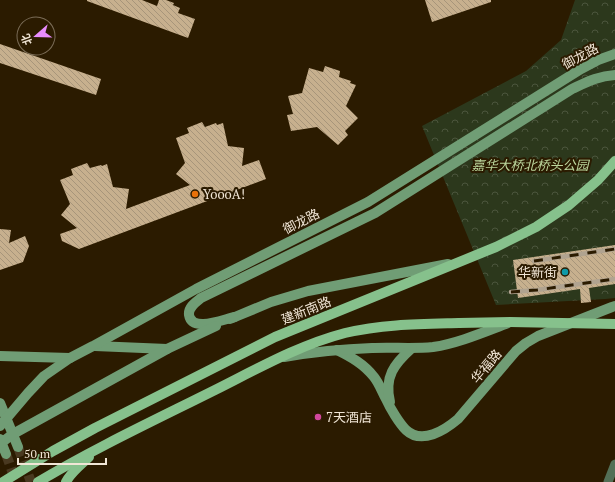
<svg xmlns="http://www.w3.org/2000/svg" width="615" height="482" font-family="'PT Serif','Noto Sans SC',serif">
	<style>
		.forest { fill: url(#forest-crowns) }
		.building { fill: url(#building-back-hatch) }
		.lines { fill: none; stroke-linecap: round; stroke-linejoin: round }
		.secondary-tunnel { stroke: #493920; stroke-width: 10; stroke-dasharray: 10 5; stroke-linecap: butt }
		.street { stroke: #536f56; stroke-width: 9 }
		.secondary { stroke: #709d75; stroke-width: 10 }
		.primary { stroke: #86c18c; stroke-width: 10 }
		.rail-casing { stroke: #b0a390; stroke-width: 4.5 }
		.rail { stroke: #2b1b00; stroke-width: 3; stroke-dasharray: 9; stroke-linecap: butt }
		.primary-bridge { stroke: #86c18c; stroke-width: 10 }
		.food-dot { fill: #e8710a; stroke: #2b1b00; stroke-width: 1.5 }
		.culture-dot { fill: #0f9aa8; stroke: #2b1b00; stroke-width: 1.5 }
		.hotel-dot { fill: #d1479c; stroke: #2b1b00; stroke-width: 1.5 }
		.labels { text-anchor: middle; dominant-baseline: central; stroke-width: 4; stroke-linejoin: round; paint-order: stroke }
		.street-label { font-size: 13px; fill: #f1e6d6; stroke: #2b1b00 }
		.park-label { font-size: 13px; font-style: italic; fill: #bbd69c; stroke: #2b1b00 }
		.poi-label { font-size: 13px; fill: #f1e6d6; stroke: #2b1b00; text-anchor: start }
	</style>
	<defs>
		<pattern id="forest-crowns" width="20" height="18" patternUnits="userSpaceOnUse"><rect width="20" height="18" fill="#2c381c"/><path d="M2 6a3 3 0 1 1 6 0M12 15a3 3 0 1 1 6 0" fill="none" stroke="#4b553c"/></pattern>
		<pattern id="building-back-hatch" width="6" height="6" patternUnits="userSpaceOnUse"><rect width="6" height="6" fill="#c7b08e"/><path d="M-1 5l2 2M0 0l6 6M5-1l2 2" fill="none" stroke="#a7957a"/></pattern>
	</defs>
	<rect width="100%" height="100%" fill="#2b1b00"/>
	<path class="forest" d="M 575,0 L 615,0 L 615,298 L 605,299 L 496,305 L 422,126 L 526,71 L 561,40 Z"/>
	<g class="building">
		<path d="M 87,0 L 142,0 L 157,6 L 159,0 L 166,0 L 174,3 L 173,5 L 180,8 L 178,13 L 195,19 L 188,38 L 87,1 Z"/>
		<path d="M 425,0 L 491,0 L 491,2 L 432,22 Z"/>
		<path d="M 0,44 L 101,79 L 96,95 L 0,63 Z"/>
		<path d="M 325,66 L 340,71 L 339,77 L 351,81 L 350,83 L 356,85 L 346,106 L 358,118 L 345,131 L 348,135 L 338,145 L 317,127 L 291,131 L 287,115 L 293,114 L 288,96 L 302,93 L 309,68 L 323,72 Z"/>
		<path d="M 202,122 L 205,127 L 216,123 L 217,125 L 223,123 L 228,146 L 244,148 L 242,166 L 259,160 L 266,179 L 79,249 L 62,241 L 60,234 L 77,228 L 61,215 L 70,204 L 60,180 L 73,175 L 71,169 L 87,163 L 90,168 L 101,165 L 102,166 L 107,164 L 113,187 L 129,189 L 126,209 L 190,185 L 176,174 L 185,163 L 176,138 L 189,133 L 187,128 Z"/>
		<path d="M 0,229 L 11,230 L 9,243 L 25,236 L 29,246 L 23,262 L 0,270 Z"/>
		<path d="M 615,245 L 615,284 L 589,288 L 591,302 L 581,303 L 580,289 L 518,298 L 513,260 Z"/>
	</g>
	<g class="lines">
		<g class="secondary-tunnel">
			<path d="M 18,447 L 31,482"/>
			<path d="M 6,454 L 16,482"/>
		</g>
		<path class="street" d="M 608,482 L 615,464"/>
		<g class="secondary">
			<path d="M 235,317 C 224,319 192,333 189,315 C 188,307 196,302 201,298 L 375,213 L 572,89 C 587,82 598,76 615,75"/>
			<path d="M 230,319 L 271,302 L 308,291 L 448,264"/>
			<path d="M 95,346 L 167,349"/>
			<path d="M 337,350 C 351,357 364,364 374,377 C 379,383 382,392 386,399 C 390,408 399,423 406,430 C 422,445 445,430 458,419 L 516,351 L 526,343 L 538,336 L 612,307 L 615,306"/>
			<path d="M 0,356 L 70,358"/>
			<path d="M 284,357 C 313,352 343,349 372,348 C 392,347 413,349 433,347 C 459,343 484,332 508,323"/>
			<path d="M 390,402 C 384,377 394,364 412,348"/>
			<path d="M 0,403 L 18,447"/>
			<path d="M 0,426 L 28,393 L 44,376 L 70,358 L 93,346 L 196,289 L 368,202 L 581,69 L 598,60 L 615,54"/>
			<path d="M 0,439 L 6,454"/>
			<path d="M 1,443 L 13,434 L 167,349 L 216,326"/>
		</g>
		<g class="primary">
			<path d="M 3,482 L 53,451 L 95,428 L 275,337 L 496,247 L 536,227 L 569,205 L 598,180 L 615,161"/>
			<path d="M 38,482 C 95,448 155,420 215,390 C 257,369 299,345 345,333 C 383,324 421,324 459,323"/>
			<path d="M 66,482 C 71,472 81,465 89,457"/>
		</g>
		<g class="rail-casing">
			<g id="rail">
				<path d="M 534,261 L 615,249"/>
				<path d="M 511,292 L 537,290 L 615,279"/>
			</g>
		</g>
		<use href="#rail" class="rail"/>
		<path class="primary-bridge" d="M 459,323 L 510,322 L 615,324"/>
	</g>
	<circle class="food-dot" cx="195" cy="194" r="4"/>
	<circle class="culture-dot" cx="565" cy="272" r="4"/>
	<circle class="hotel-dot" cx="318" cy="417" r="4"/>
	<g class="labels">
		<g class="street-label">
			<text transform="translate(580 56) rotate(-28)">御龙路</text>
			<text transform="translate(301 221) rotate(-27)">御龙路</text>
			<text transform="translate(306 310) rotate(-22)">建新南路</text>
			<text transform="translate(486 366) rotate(-50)">华福路</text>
		</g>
		<g class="park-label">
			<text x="530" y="165">嘉华大桥北桥头公园</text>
		</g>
		<g class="poi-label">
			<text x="203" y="194">YoooA!</text>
			<text x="557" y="272" text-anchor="end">华新街</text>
			<text x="326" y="417">7天酒店</text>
		</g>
	</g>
	<g transform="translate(36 36) rotate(250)"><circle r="19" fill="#2b1b00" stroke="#7a6c56"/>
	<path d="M0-3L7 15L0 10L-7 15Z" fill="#e98dfe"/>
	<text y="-6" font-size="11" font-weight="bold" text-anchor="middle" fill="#f1e6d6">北</text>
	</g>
	<path d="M18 458v6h88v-6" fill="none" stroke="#f1e6d6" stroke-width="2"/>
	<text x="24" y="458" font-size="12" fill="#f1e6d6" stroke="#2b1b00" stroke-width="3" paint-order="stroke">50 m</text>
</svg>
